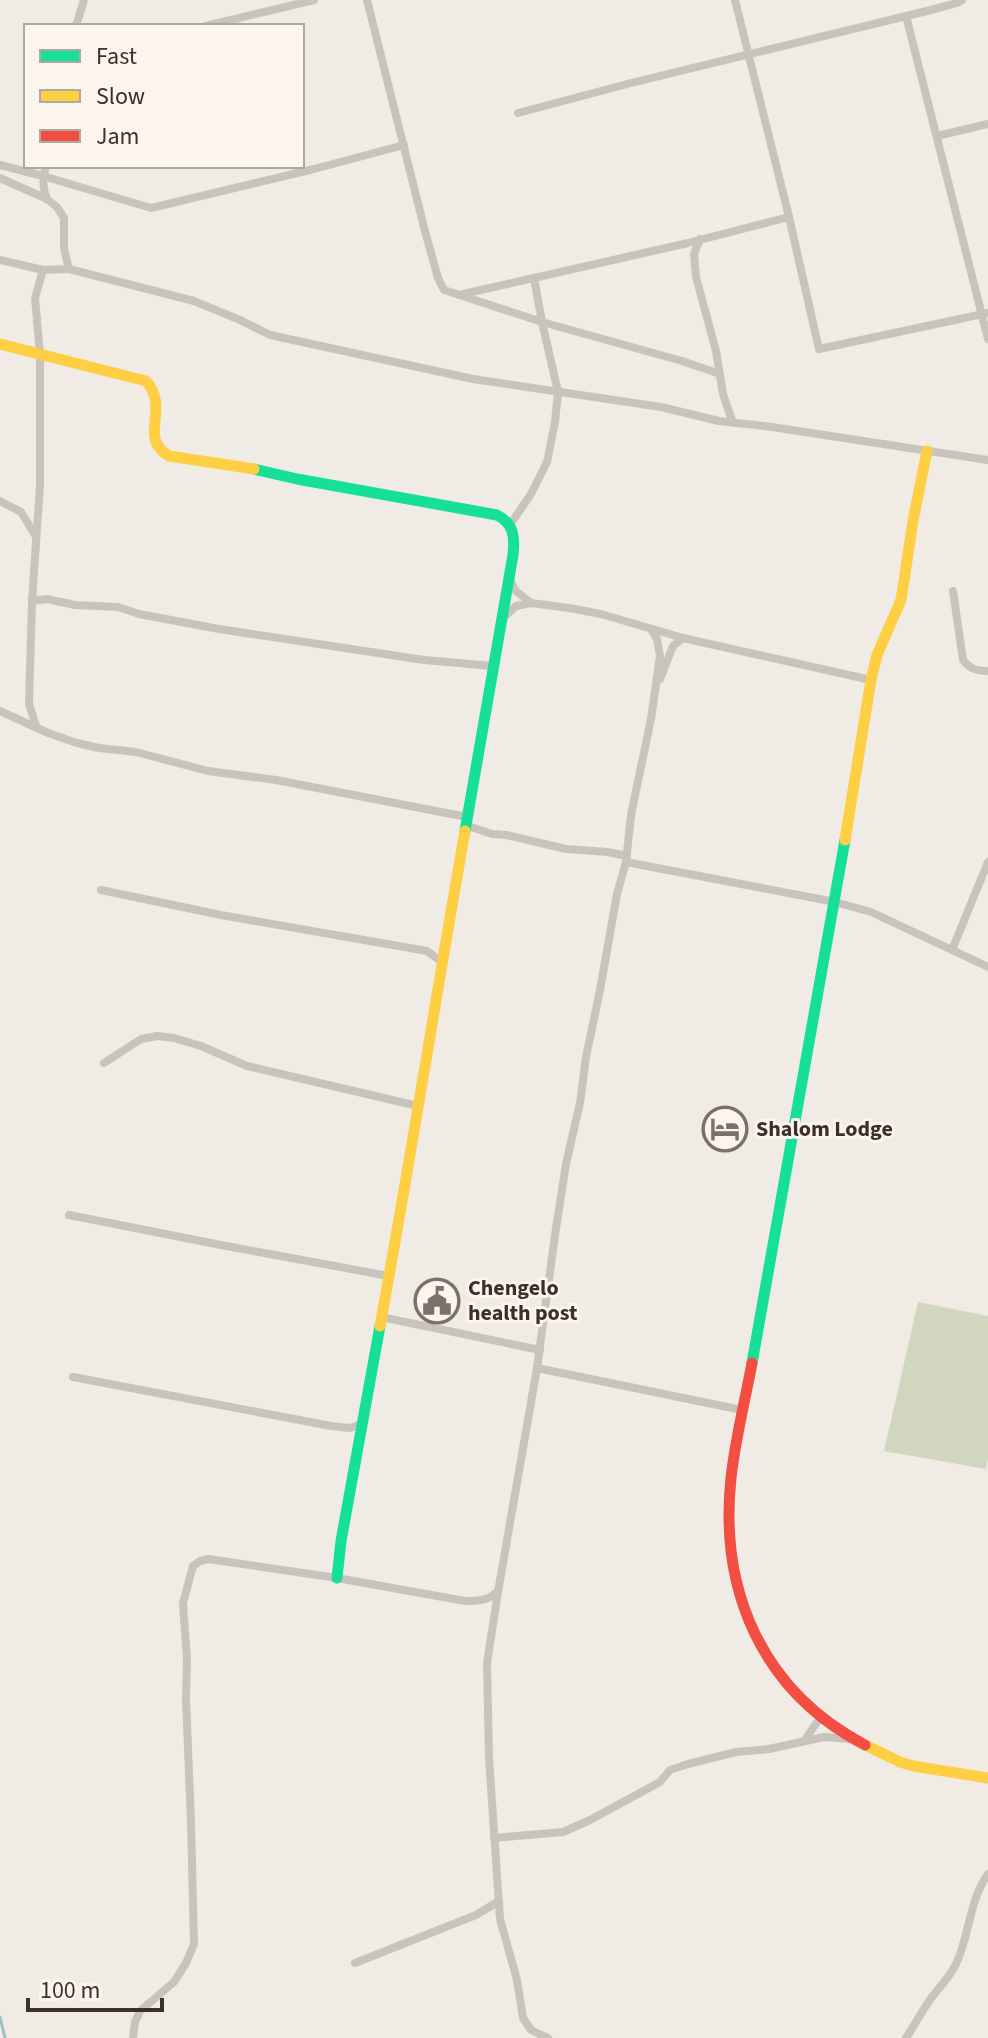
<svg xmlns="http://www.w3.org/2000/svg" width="988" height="2038" font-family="'Source Sans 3',sans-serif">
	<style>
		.pitch { fill: #d1d6bf }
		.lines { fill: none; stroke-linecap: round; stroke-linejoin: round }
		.stream { stroke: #a1c2c1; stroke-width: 3 }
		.street { stroke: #c9c3be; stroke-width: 8 }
		.fast { stroke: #16e098; stroke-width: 11 }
		.slow { stroke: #ffcf43; stroke-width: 11 }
		.jam { stroke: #f24e42; stroke-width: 11 }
		.labels { text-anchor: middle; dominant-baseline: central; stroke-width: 6; stroke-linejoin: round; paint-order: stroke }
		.poi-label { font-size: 22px; font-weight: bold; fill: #3b302b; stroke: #fbf5ee; text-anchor: start }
	</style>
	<rect width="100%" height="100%" fill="#f0ebe5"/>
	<path class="pitch" d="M 918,1302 L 988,1316 L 988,1459 L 986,1469 L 884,1451 Z"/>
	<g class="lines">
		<path class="stream" d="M 0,2017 L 5,2038"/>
		<g class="street">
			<path d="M 367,0 L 425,231 L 438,278 L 444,290 L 542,322 L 682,361 L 720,374"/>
			<path d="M 735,0 L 789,217 L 819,349 L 988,313"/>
			<path d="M 906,16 L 988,339"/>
			<path d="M 76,26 L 84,0"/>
			<path d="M 206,26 L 314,0"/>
			<path d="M 518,113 L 631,83 L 927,11 L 957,3 L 962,0"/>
			<path d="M 937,136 L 988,124"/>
			<path d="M 0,165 L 43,176 L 151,208 L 314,169 L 404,145"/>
			<path d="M 46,166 C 42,178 42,188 47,199"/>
			<path d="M 0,178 L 47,199 L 57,207 L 64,218 L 64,249 L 69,269 L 194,301 L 240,320 L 270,335 L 473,379 L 661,407 L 719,421 L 772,427 L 988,460"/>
			<path d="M 700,239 L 694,254 L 696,277 L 716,351 L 723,394 L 733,423"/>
			<path d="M 0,260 L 43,270"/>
			<path d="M 463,294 L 688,243 L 789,217"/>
			<path d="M 0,501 L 21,512 L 35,535"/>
			<path d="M 510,525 L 531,494 L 547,462 L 555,422 L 558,392 L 542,322 L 534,278"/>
			<path d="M 509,577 L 515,590 L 531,603"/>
			<path d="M 953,591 L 963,660 C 970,669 977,671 988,671"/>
			<path d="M 32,601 L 47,599 L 75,605 L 118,607 L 139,614 L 219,629 L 424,660 L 493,666"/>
			<path d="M 502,619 L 516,606 L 531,603 L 569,608 L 601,614 L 683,638 L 871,680"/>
			<path d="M 660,679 L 673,646 L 683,638"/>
			<path d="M 0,711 L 48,733 L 77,743 L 99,748 L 136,752 L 208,771 L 276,780 L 467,817"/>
			<path d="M 36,726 L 29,704 L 32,601 L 40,485 L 40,354 L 35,298 L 43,270 L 69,269"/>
			<path d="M 465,825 L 492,834 L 506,835 L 566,849 L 608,852 L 627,856"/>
			<path d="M 626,862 L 835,902 L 871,912 L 988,967"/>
			<path d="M 101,890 L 221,915 L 427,951 L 442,962"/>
			<path d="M 952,950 L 988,862"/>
			<path d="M 104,1063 L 141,1039 L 157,1036 L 174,1038 L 201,1046 L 247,1066 L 418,1106"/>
			<path d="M 69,1215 L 221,1245 L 389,1276"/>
			<path d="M 381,1317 L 540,1350"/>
			<path d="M 537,1368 L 742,1410"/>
			<path d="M 73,1377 L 331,1426 L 350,1428 L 362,1424"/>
			<path d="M 804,1741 L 820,1718"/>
			<path d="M 494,1838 L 563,1832 L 590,1820 L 660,1782 L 670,1770 L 688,1764 L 736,1752 L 769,1749 L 824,1737 L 850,1739"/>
			<path d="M 355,1963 L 476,1915 L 499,1901"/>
			<path d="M 133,2038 L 135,2022 L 140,2011 L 174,1982 L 186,1963 L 194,1944 L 191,1822 L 186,1699 L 187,1660 L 183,1603 L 193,1566 L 200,1561 L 208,1559 L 337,1578 L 465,1601 C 478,1601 487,1601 497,1592"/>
			<path d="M 548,2038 L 531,2030 L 523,2018 L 517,1980 L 500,1919 L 489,1758 L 487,1663 L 498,1592 L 537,1368 L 555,1235 L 566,1164 L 580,1103 L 586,1057 L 600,990 L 617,894 L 626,862 L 631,815 L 651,719 L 660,656 L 657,639 L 651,629"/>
			<path d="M 906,2038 C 914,2026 921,2013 929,2001 C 937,1990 948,1979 955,1966 C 970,1937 968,1902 988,1874"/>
		</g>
		<g class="fast">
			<path d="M 254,469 L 297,479 L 497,515 C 514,524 515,537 513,555 L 465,831"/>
			<path d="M 752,1363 L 845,840"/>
			<path d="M 337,1578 L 341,1541 L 380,1326"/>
		</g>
		<g class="slow">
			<path d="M 0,344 L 146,381 C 171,409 137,437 169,456 L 254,469"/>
			<path d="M 845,840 L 871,680 L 877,655 L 901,600 L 913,521 L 927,451"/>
			<path d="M 380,1326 C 410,1162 436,996 465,831"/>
			<path d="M 865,1745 L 900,1762 L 913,1766 L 988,1778"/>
		</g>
		<path class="jam" d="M 752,1363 C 745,1401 735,1440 731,1478 C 719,1591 762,1691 865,1745"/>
	</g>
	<defs>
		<g id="hotel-ring" transform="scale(2.3)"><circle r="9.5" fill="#fbf5ee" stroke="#7a716c" stroke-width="1.5"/><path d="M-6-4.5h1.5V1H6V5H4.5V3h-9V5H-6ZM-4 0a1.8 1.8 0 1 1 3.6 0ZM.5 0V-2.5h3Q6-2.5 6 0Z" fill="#7a716c"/></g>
		<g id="civic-ring" transform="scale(2.3)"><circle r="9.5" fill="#fbf5ee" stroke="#7a716c" stroke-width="1.5"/><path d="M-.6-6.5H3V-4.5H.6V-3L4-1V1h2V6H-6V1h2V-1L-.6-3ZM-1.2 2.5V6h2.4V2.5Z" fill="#7a716c"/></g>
	</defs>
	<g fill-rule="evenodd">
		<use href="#hotel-ring" x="725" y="1129"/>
		<use href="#civic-ring" x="437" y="1301"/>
	</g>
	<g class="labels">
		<g class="poi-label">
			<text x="756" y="1129">Shalom Lodge</text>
			<text x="468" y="1288">Chengelo<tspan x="468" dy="25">health post</tspan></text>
		</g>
	</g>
	<rect x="24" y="24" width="280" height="144" fill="#fbf5ee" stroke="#aea6a0" stroke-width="2"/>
	<rect x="40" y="50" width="40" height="12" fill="#16e098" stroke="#aea6a0" stroke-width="2"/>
	<text x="96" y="64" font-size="24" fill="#3b302b">Fast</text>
	<rect x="40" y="90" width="40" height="12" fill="#ffcf43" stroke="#aea6a0" stroke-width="2"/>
	<text x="96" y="104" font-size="24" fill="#3b302b">Slow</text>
	<rect x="40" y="130" width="40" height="12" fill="#f24e42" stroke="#aea6a0" stroke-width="2"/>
	<text x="96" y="144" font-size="24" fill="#3b302b">Jam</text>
	<path d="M28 1998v12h134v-12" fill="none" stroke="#3b302b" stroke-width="4"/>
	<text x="40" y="1998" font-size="24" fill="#3b302b" stroke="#fbf5ee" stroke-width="6" paint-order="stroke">100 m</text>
</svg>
